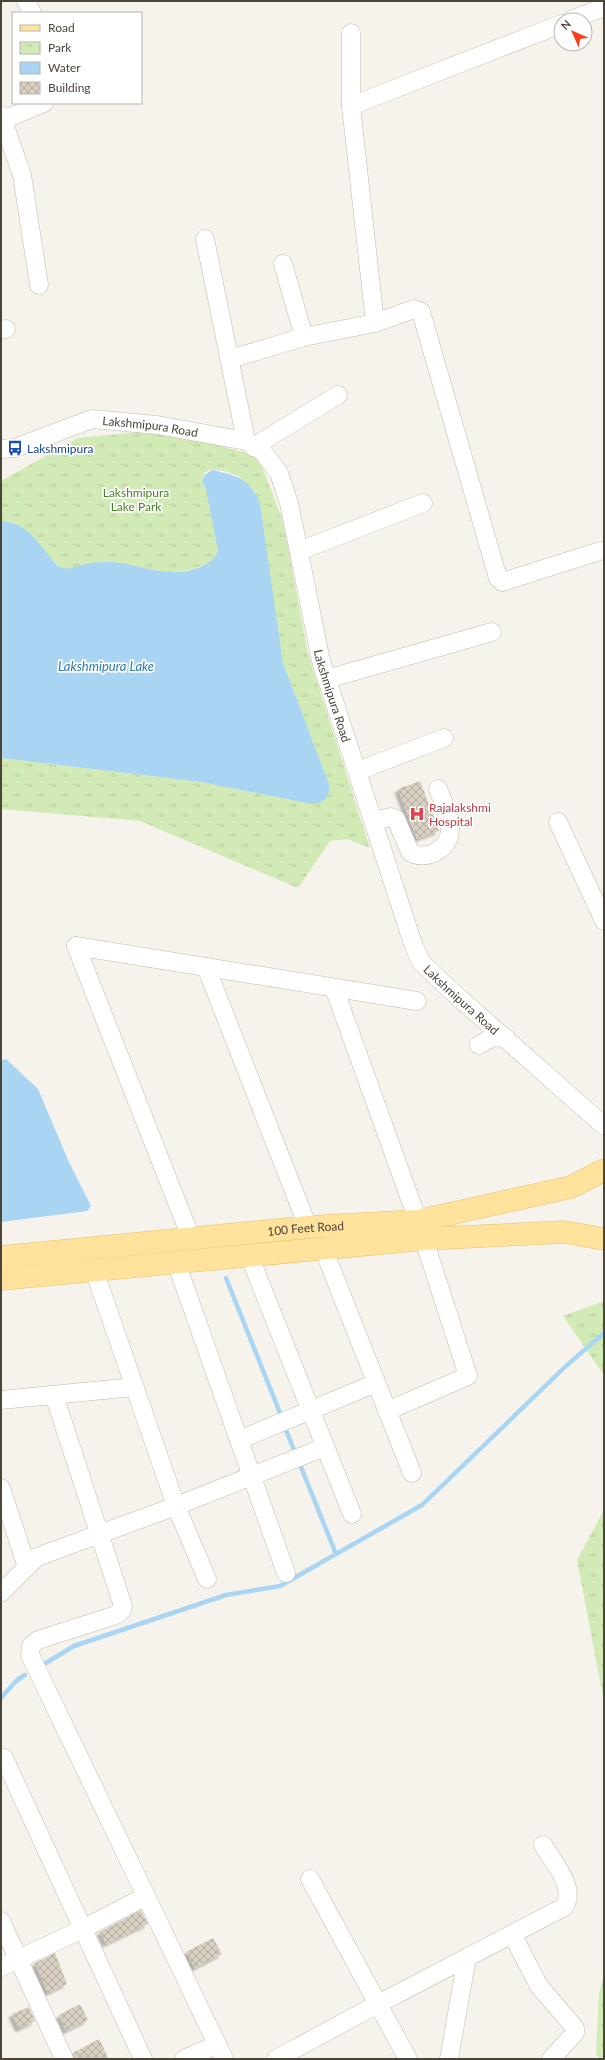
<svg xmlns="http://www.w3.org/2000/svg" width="605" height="2060" font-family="Lato,sans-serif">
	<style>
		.park { fill: url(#park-tufts) }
		.water { fill: #a9d4f2 }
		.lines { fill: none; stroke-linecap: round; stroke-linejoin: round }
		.stream { stroke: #a9d4f2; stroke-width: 4.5 }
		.building { fill: url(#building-cross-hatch); filter: url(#shadow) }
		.minor-casing { stroke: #c2bbae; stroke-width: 19 }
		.major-casing { stroke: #e6c16a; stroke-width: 23 }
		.minor { stroke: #fff; stroke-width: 18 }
		.major { stroke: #ffe39c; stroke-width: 22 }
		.labels { text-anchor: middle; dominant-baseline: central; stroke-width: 3.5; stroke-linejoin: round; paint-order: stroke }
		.street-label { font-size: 12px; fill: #4b4439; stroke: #fff }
		.transit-label { font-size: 12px; fill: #164399; stroke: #fff; text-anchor: start }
		.park-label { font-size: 12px; fill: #4a7f2a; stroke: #fff }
		.health-label { font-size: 12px; fill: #be3a42; stroke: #fff; text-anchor: start }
		.water-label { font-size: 13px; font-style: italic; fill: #2e7ab2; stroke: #fff }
	</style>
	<defs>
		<pattern id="park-tufts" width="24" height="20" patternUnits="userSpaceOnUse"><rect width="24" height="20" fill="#d2eab5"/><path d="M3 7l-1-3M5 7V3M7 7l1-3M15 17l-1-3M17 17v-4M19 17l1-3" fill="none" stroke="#b6ca9c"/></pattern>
		<pattern id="building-cross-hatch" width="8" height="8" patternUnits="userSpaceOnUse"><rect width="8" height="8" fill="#d8cfc1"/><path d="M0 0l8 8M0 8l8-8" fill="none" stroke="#b1aa9e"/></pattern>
		<filter id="shadow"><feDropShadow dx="-3.5" dy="3.5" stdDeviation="1" flood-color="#0004"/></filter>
	</defs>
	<rect width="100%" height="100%" fill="#f6f3ec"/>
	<g class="park">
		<path d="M 159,430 L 258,456 L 283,521 L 308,654 L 370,848 L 347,839 L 330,841 L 298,888 L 140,821 L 1,809 L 1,758 L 201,782 L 312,804 L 323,802 L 329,793 L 329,784 L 283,663 L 256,494 C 251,487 245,480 236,475 C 229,472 219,469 211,470 C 201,471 200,483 206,489 L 218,546 L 217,556 C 178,587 146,563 104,562 C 90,562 74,571 61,568 L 15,523 L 1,522 L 1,481 L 78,438 Z"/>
		<path d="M 604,1301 L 604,1375 L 563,1316 Z"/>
		<path d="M 604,1510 L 604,1702 L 577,1560 Z"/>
		<path d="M 604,1975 L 604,2059 L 599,2059 L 596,2053 L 599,1994 Z"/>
	</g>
	<g class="water">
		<path d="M 213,470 C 238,477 248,476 260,503 L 283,663 L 329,784 C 331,796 324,804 312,804 L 201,782 L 1,758 L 1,522 C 27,519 42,550 58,566 C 69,572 78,565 90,563 C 98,562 106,562 114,562 C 145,566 177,581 206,564 C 212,560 216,557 218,551 L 206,489 L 202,482 L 204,475 Z"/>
		<path d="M 6,1059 L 38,1089 L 68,1160 L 91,1206 L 87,1211 L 1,1222 L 1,1060 Z"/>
	</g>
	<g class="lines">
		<g class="stream">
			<path d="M 226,1278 L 282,1418"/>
			<path d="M 284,1425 L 296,1455"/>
			<path d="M 299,1462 L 336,1554"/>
			<path d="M 46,1663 L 74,1646 L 226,1595 L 280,1586 L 422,1505 L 566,1366 L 604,1333"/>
			<path d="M 1,1698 L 17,1680 L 25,1675"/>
		</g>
	</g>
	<g class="building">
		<path d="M 420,781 L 439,831 L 417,839 L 398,789 Z"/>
		<path d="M 141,1910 L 148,1924 L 106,1944 L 100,1932 Z"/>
		<path d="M 213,1938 L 222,1954 L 195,1968 L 186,1952 Z"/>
		<path d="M 55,1953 L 67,1984 L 48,1993 L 35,1963 Z"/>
		<path d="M 80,2004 L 88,2020 L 66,2031 L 59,2015 Z"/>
		<path d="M 29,2007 L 35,2021 L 19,2029 L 12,2014 Z"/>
		<path d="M 99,2039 L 109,2059 L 74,2059 L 73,2053 Z"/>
	</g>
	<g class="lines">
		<g class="minor-casing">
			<g id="minor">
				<path d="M 26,1 L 32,13"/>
				<path d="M 571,20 L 604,7"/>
				<path d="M 351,106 L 561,24"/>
				<path d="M 1,115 L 22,175 L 39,285"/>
				<path d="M 3,120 L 44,103"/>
				<path d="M 205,239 L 246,441"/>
				<path d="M 283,264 L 304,337"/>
				<path d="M 375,323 L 414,309 L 421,312 L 498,578 L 502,582 L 600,551"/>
				<path d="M 1,330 L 6,329"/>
				<path d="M 230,359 L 304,337 L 375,323 L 351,106 L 351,33"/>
				<path d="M 253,447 L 338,395"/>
				<path id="s1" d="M 1,449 L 15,448 L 92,419 L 157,425 L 246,441 L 263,452 L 279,473 L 289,503 L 321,661 L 413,944 L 421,962 L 447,987 L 604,1126"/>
				<path d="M 299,551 L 423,503"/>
				<path d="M 327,679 L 492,632"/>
				<path d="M 358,771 L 444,738"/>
				<path d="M 374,821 L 391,817 L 396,819 L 410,852 C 417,857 424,856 431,854 C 463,841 447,812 438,789"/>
				<path d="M 558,822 L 604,921"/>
				<path d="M 76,946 L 417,1001"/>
				<path d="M 76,946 L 191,1238"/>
				<path d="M 206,967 L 308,1227"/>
				<path d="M 334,988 L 418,1221 L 468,1376 L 387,1411"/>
				<path d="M 479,1045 L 493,1037 L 506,1038"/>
				<path d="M 323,1248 L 412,1473"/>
				<path d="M 249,1255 L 352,1514"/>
				<path d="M 176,1262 L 286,1573"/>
				<path d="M 94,1270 L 176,1506 L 207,1579"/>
				<path d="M 1,1400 L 134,1387"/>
				<path d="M 239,1440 L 376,1383"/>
				<path d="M 1,1488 L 27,1567"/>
				<path d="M 1,1593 L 37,1557 L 176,1506 L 325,1447"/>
				<path d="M 4,1758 L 143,2059"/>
				<path d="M 146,1896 L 224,2059"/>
				<path d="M 1,1921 L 64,2059"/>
				<path d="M 512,1934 L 539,1986 L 575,2028 L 575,2033 L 551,2059"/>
				<path d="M 1,1967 L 83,1929 L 146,1896 L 30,1655 L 31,1646 L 38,1640 L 116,1615 L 122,1610 L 123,1606 L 54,1395"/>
				<path d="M 184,2059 L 216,2045"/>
				<path d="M 276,2059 L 378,2004 L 310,1879"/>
				<path d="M 408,2059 L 378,2004 L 564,1907 C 577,1888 553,1862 543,1845"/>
				<path d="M 449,2059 L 467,1957"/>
			</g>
		</g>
		<g class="major-casing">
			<g id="major">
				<path id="s2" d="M 1,1257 L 308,1227 L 418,1221 L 571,1187 L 604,1170"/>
				<path d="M 1,1279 L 424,1239 L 564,1232 L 604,1239"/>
			</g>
		</g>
		<use href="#minor" class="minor"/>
		<use href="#major" class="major"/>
	</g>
	<defs>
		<g id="bus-bare" transform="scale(1.2)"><path d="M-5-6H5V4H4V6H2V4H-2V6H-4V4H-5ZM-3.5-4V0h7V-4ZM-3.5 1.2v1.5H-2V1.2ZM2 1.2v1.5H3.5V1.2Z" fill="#1a4fb4" stroke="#fff" stroke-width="2.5" paint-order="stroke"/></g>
		<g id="hospital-bare" transform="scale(1.2)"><path d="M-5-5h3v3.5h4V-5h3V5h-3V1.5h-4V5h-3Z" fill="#e0444e" stroke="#fff" stroke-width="2.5" paint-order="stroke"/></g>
	</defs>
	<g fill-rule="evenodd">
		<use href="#bus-bare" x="15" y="448"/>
		<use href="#hospital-bare" x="417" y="814"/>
	</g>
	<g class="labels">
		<g class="street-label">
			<text stroke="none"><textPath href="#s1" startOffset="155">Lakshmipura Road</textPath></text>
			<text stroke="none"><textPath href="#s1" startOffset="528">Lakshmipura Road</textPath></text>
			<text stroke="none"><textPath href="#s1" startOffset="864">Lakshmipura Road</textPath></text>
			<text stroke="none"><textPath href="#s2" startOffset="306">100 Feet Road</textPath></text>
		</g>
		<g class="transit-label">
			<text x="27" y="448">Lakshmipura</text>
		</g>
		<g class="park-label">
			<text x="136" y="492">Lakshmipura<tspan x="136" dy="14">Lake Park</tspan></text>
		</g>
		<g class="health-label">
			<text x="429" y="807">Rajalakshmi<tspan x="429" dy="14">Hospital</tspan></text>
		</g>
		<g class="water-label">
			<text x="106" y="666">Lakshmipura Lake</text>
		</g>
	</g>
	<rect width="605" height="2060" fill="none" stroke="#4b4439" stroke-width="4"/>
	<rect x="12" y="12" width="130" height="92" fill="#ffffff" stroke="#b7b4b0"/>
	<rect x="20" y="25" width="20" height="6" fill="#ffe39c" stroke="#b7b4b0"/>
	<text x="48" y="32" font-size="12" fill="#4b4439">Road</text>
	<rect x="20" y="42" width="20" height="12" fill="url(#park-tufts)" stroke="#b7b4b0"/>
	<text x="48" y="52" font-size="12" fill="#4b4439">Park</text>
	<rect x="20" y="62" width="20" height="12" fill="#a9d4f2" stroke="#b7b4b0"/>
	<text x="48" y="72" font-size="12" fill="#4b4439">Water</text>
	<rect x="20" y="82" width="20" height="12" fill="url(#building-cross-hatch)" stroke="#b7b4b0"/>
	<text x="48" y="92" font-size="12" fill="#4b4439">Building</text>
	<g transform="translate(573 32) rotate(315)"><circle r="19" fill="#ffffff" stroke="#b7b4b0"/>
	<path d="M0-3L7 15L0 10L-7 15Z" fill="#fc3f1d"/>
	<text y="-6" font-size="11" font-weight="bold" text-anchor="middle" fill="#4b4439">N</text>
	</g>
</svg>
